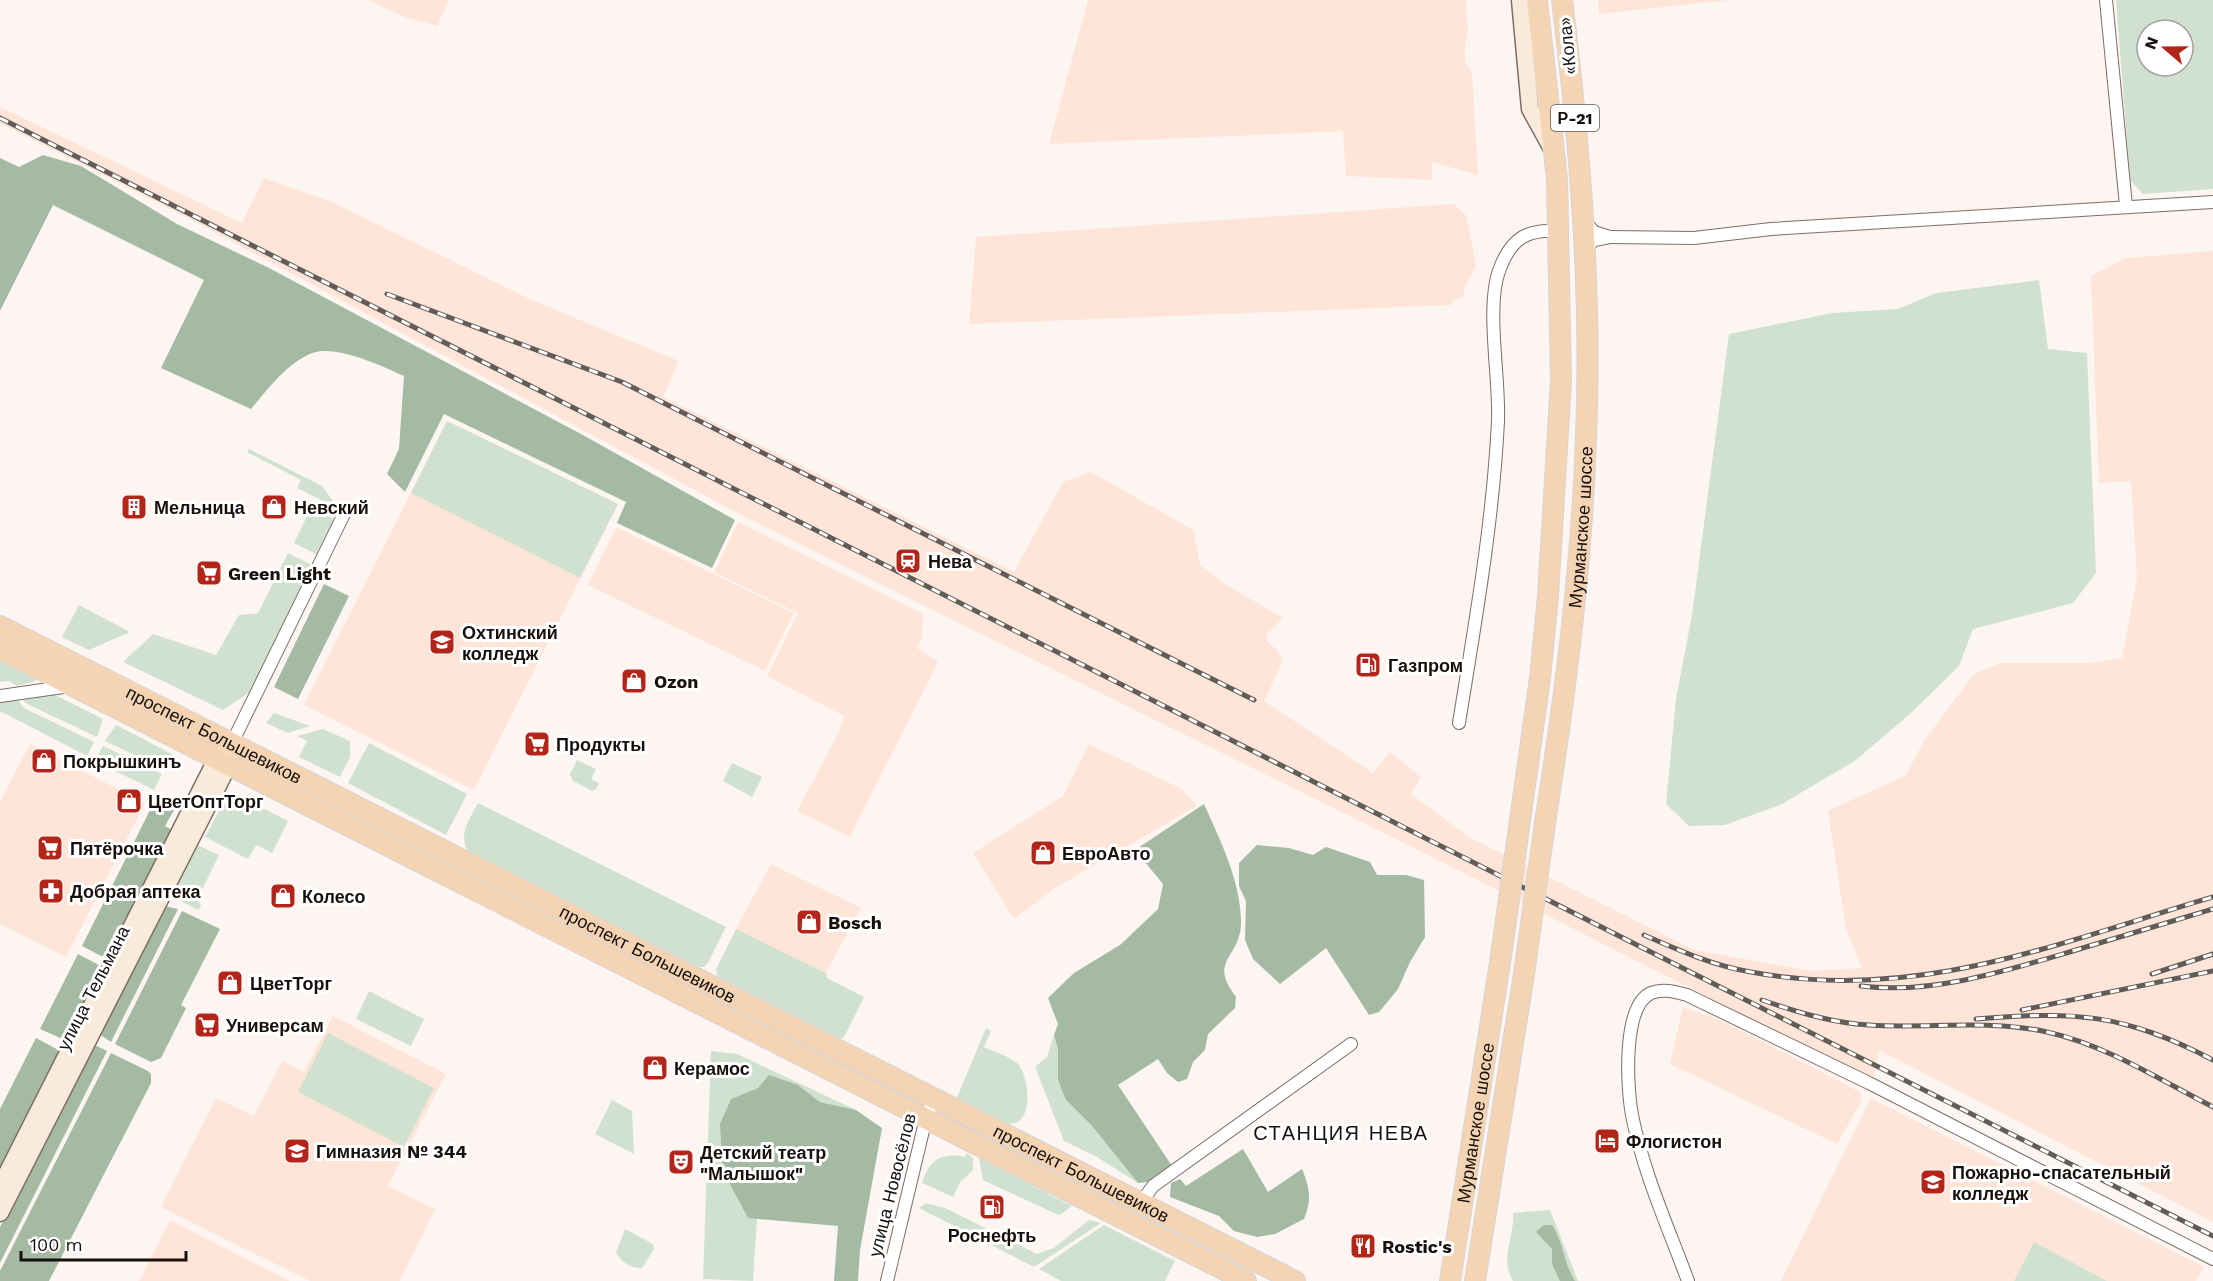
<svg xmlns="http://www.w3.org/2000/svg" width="2213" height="1281" font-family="'Work Sans',sans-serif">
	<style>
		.built { fill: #ffe5d7 }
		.green { fill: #d0e2cf; fill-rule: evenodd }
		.forest { fill: #a4baa3 }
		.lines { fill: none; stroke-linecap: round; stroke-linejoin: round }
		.street-casing { stroke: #7d6d64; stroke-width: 14 }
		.secondary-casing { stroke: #7d6d64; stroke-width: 19 }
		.primary-casing { stroke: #d5d4d4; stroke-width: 22 }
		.street { stroke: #fff; stroke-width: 12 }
		.secondary { stroke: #faeada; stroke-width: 16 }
		.primary { stroke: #f5d4b4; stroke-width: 20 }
		.rail-casing { stroke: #625c58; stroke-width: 5 }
		.rail { stroke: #fff; stroke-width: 3; stroke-dasharray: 9; stroke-linecap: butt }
		.primary-bridge-casing { stroke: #d5d4d4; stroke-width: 22; stroke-linecap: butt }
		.primary-bridge { stroke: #f5d4b4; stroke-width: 20 }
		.labels { text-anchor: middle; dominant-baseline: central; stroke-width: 6; stroke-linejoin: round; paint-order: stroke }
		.shield { fill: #fff; stroke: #5d5856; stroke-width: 1.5 }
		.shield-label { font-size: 16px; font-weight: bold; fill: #17110e }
		.street-label { font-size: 18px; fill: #17110e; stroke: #fff }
		.poi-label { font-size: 18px; font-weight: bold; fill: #17110e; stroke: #fff; text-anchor: start }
		.neighbourhood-label { font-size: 20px; letter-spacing: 1.5px; fill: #17110e; stroke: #fff }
	</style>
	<rect width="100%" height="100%" fill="#fcf5f1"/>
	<g class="built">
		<path d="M 369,0 L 449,0 L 437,26 L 402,16 Z"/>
		<path d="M 1088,0 L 1466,0 L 1468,34 L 1465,43 L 1465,62 L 1472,72 L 1478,175 L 1432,162 L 1432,180 L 1346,176 L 1343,131 L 1049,144 Z"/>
		<path d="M 1598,0 L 1729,0 L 1599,14 Z"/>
		<path d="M 0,107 L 242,223 L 264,178 L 332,202 L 534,301 L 679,361 L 663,397 L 1014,572 L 1063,482 L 1091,472 L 1193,530 L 1200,565 L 1228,586 L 1283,618 L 1267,634 L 1267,641 L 1277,650 L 1283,661 L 1264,701 L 1373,773 L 1390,752 L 1421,777 L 1411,794 L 1469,837 L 1694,950 L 1812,971 L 1862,968 L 1846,929 L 1828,811 L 1906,775 L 1924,741 L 1974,674 L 2000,663 L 2091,663 L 2122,658 L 2137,577 L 2131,481 L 2099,483 L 2091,276 L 2126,258 L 2213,251 L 2213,1222 L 1879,1050 L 1874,1077 L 1818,1053 L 1414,848 L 741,515 L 190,219 L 0,123 Z"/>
		<path d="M 1453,204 L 1466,215 L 1476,266 L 1464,289 L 1463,298 L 1453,300 L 1452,305 L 969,324 L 976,237 Z"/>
		<path d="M 447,421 L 618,504 L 474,790 L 304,705 Z"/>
		<path d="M 738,522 L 923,614 L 922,639 L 917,648 L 938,662 L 850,837 L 797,811 L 839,732 L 844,716 L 767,676 L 798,613 L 714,572 Z"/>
		<path d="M 616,527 L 794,613 L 765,671 L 588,585 Z"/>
		<path d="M 30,744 L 145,803 L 66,957 L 0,924 L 0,802 Z"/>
		<path d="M 1089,744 L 1182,789 L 1197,806 L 1055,888 L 1014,919 L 973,853 L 1063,796 Z"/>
		<path d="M 771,864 L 861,908 L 826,973 L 736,929 Z"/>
		<path d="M 1683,1007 L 1722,1021 L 1860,1092 L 1862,1100 L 1837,1144 L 1670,1064 Z"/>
		<path d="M 333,1016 L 446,1074 L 388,1186 L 435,1209 L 400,1281 L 310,1281 L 161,1207 L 216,1098 L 254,1116 L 282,1061 L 304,1072 Z"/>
		<path d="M 1871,1098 L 2204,1267 L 2196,1281 L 1781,1281 Z"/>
		<path d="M 170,1220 L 290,1281 L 139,1281 Z"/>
	</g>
	<g class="green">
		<path d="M 2116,0 L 2213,0 L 2213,189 L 2143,194 L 2130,180 ZM 2147,30 L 2183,30 L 2183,66 L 2147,66 Z"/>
		<path d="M 2039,280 L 2048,349 L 2087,353 L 2096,573 L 2073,603 L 1973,629 L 1959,666 L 1911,713 L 1856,760 L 1782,804 L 1725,825 L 1689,826 L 1666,804 L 1676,699 L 1692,615 L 1729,334 L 1832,313 L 1898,309 L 1936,293 Z"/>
		<path d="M 447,421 L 618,504 L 580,578 L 411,493 Z"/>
		<path d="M 249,449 L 322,486 L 339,509 L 297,488 L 301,480 L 247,452 Z"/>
		<path d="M 311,508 L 332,518 L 335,523 L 320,556 L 294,543 Z"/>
		<path d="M 288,553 L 314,566 L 253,690 L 223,710 L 123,662 L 153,634 L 216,655 L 239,615 L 258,613 Z"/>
		<path d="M 79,605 L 130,632 L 89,650 L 62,637 Z"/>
		<path d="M 0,660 L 34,677 L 35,681 L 17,686 L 9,681 L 0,682 Z"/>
		<path d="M 53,694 L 103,719 L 97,737 L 27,704 L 22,698 Z"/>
		<path d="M 17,699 L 24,708 L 94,742 L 87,756 L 0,711 L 0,701 Z"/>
		<path d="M 274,713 L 310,726 L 288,733 L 266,723 Z"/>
		<path d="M 116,725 L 172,754 L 164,769 L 105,741 Z"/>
		<path d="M 323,729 L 350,741 L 350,757 L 340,777 L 299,757 L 307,741 L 297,736 Z"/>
		<path d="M 369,743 L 467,794 L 446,835 L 348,783 Z"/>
		<path d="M 103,746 L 162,774 L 154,790 L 95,761 Z"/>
		<path d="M 577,760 L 596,769 L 591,779 L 599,783 L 596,789 L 592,791 L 573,781 L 570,774 Z"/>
		<path d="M 732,763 L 762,777 L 752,797 L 723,781 Z"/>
		<path d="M 236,797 L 243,798 L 288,821 L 272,853 L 256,845 L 248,859 L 205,837 L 222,805 Z"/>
		<path d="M 478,803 L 726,927 L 708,963 L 704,967 L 699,967 L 468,852 C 458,834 469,820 478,803 Z"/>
		<path d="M 195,844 L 219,855 L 197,900 L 201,905 L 198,910 L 175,898 L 170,892 Z"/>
		<path d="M 736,929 L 826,973 L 827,978 L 864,997 L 844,1037 L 840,1039 L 717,976 L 716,969 Z"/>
		<path d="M 369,991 L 424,1019 L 411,1046 L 356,1019 Z"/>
		<path d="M 986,1028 L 991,1031 L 984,1047 C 994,1052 1010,1056 1018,1064 C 1029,1077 1036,1126 1007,1124 C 991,1123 970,1107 956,1100 Z"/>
		<path d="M 328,1033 L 434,1088 L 404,1147 L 298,1092 Z"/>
		<path d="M 1054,1035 L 1058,1049 L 1058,1080 L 1068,1102 L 1092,1126 L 1138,1183 L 1097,1157 L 1064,1141 L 1035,1067 L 1047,1057 Z"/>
		<path d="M 711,1051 L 737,1054 L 856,1110 L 820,1102 L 798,1085 L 758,1088 L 731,1099 L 757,1219 L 753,1281 L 703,1279 Z"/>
		<path d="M 612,1100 L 632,1111 L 634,1154 L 595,1134 Z"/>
		<path d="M 967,1153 L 973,1158 L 973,1170 L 960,1182 L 953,1197 L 922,1183 C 929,1160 941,1152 965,1157 Z"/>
		<path d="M 979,1158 L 1072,1206 L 1060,1215 L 1054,1213 L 983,1180 Z"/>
		<path d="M 926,1203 L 945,1208 L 1037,1254 L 1054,1248 L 1089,1220 L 1101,1223 L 1034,1267 L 919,1208 Z"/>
		<path d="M 1550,1210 L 1578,1281 L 1513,1281 C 1499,1259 1515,1237 1513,1213 Z"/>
		<path d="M 1104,1225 L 1175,1261 L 1165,1281 L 1061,1281 L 1039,1269 Z"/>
		<path d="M 625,1229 L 653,1244 L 654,1249 L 642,1268 C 631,1269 622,1262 616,1253 Z"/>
		<path d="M 2034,1242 L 2107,1281 L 2108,1281 L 2014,1281 Z"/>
	</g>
	<g class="forest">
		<path d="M 43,155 L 81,166 L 177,224 L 269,268 L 581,434 L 735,520 L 712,568 L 617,523 L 626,502 L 444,414 L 405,492 L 387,474 L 399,449 L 404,376 C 383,366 335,344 312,353 C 287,363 268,389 251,409 L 161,368 L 204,280 L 53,205 L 0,311 L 0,158 L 19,167 Z"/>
		<path d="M 324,584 L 349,596 L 298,699 L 274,687 Z"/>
		<path d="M 155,800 L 174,810 L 165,826 L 174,831 L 111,956 L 101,956 L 82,946 Z"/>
		<path d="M 1204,804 C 1220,840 1241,882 1241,922 C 1241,959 1207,959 1236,997 L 1235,1008 L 1208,1034 L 1205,1050 L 1193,1062 L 1187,1079 L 1178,1082 L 1167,1073 L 1158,1059 L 1118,1085 L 1172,1166 L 1156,1181 L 1138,1183 L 1092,1126 L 1066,1100 L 1058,1080 L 1058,1049 L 1054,1035 L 1058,1024 L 1048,998 L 1074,973 L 1120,945 L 1158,909 L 1163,884 L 1135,850 Z"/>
		<path d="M 1257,845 L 1289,848 L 1313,855 L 1326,847 L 1370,862 L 1377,875 L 1406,875 L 1424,880 L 1425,937 L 1410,962 L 1398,989 L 1379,1012 L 1369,1015 L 1326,948 L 1280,984 L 1253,959 L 1245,940 L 1246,901 L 1239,886 L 1239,863 Z"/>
		<path d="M 164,906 L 178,909 L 111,1042 L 99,1034 Z"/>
		<path d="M 182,911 L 220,929 L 181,1005 L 186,1008 L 161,1058 L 151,1062 L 115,1044 Z"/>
		<path d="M 78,954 L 97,964 L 103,971 L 67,1041 L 40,1029 Z"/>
		<path d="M 36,1038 L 62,1052 L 0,1174 L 0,1109 Z"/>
		<path d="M 97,1046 L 107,1051 L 0,1263 L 0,1227 L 92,1047 Z"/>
		<path d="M 111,1053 L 148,1071 L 151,1074 L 151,1083 L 49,1281 L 0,1281 L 0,1271 Z"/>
		<path d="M 769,1075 L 798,1085 L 820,1102 L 856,1110 L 882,1128 L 860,1250 L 858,1281 L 834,1281 L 838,1226 L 748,1218 L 723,1171 L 720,1124 L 731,1099 L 758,1088 Z"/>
		<path d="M 1243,1149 L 1268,1192 L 1302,1169 C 1310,1189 1312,1200 1304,1219 L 1275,1234 L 1257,1237 L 1234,1231 L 1219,1216 L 1170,1197 L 1171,1183 L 1180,1179 L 1186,1186 Z"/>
		<path d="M 1544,1225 L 1552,1225 C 1564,1242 1563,1263 1575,1281 L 1560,1281 L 1552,1264 L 1552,1249 L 1536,1232 Z"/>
	</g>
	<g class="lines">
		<g class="street-casing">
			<g id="street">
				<path d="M 2106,0 L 2126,206"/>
				<path d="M 1584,220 L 1594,232 L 1610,237 L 1594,240 L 1585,249"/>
				<path d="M 1610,237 L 1694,238 L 1771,229 L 2213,202"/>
				<path d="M 0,696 L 70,686"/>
				<path d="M 1459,723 C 1475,623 1493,523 1498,421 C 1500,377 1485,306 1500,268 C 1512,237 1528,229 1560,231"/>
				<path d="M 232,743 L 344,514"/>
				<path d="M 1140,1204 L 1153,1186 L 1351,1044"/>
				<path d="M 887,1281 L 926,1118 L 934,1099"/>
				<path d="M 1688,1281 C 1668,1227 1643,1172 1632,1115 C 1627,1088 1622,1006 1651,993 C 1663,988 1676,992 1687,995 L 1869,1083 L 2213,1259"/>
			</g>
		</g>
		<g class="secondary-casing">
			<g id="secondary">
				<path d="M 1520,0 L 1530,109 L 1552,149"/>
				<path d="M 0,1187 L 216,760 L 225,751"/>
				<path d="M 0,1213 L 228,766 L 230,753"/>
			</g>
		</g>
		<g class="primary-casing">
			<g id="primary">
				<path id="s1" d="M 0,626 L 1295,1281"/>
				<path d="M 0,649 L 1246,1281"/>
				<path d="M 1522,806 L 1540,678 L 1548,596 L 1561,381 L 1557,179 L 1537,0"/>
				<path id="s2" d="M 1546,816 C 1566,691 1582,565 1586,438 C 1592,292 1580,145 1562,0"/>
				<path id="s3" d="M 1450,1281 L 1500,963"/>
				<path d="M 1475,1281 L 1524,974"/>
			</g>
		</g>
		<use href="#street" class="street"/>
		<use href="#secondary" class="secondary"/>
		<use href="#primary" class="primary"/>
		<g class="rail-casing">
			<g id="rail">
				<path d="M 0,118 L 2213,1236"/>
				<path d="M 387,294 L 622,382 L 1254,700"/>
				<path d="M 1644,935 C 1678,950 1714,966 1751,972 C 1918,1003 2057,943 2213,897"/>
				<path d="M 2152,974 L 2213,954"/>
				<path d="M 1861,986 C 1932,995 2009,970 2076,950 C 2122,936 2167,923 2213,909"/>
				<path d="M 1762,1000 C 1797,1012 1832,1023 1869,1025 C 1927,1029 1989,1019 2047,1032 C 2106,1045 2160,1080 2213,1107"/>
				<path d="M 2022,1010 L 2213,971"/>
				<path d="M 1976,1019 C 2075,1011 2123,1013 2213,1060"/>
			</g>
		</g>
		<use href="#rail" class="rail"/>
		<g class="primary-bridge-casing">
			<g id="primary-bridge">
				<path d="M 1500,963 L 1522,806"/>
				<path d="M 1524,974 L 1546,816"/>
			</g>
		</g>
		<use href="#primary-bridge" class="primary-bridge"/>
	</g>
	<defs>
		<g id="building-square" transform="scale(1.35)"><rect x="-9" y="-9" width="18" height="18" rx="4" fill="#b42519" stroke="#fff"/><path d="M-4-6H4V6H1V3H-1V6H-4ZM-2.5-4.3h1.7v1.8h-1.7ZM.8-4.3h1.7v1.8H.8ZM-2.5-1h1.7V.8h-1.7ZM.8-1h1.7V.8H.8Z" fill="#fff"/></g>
		<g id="shop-square" transform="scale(1.35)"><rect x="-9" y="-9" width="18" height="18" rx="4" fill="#b42519" stroke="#fff"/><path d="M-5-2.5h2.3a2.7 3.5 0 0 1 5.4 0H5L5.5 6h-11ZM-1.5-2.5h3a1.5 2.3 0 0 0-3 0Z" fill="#fff"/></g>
		<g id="station-square" transform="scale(1.35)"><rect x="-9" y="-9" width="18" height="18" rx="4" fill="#b42519" stroke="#fff"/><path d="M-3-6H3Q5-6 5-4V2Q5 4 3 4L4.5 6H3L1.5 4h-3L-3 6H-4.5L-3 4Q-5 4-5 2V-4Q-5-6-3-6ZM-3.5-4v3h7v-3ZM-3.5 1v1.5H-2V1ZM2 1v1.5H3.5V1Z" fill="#fff"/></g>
		<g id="supermarket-square" transform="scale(1.35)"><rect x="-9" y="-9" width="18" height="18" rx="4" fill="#b42519" stroke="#fff"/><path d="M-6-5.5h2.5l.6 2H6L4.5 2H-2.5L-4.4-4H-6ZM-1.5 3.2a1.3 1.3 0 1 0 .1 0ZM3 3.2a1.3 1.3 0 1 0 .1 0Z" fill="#fff"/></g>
		<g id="university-square" transform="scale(1.35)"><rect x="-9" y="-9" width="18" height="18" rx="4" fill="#b42519" stroke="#fff"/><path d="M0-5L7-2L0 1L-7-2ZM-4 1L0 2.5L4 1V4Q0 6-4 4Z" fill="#fff"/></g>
		<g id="fuel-square" transform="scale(1.35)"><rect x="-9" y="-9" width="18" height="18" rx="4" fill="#b42519" stroke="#fff"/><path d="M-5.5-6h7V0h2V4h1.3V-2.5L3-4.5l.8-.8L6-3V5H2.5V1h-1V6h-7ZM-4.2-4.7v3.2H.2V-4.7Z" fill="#fff"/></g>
		<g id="pharmacy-square" transform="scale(1.35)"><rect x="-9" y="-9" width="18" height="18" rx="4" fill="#b42519" stroke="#fff"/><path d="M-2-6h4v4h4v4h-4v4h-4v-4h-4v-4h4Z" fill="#fff"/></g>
		<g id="hotel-square" transform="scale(1.35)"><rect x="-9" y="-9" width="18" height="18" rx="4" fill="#b42519" stroke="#fff"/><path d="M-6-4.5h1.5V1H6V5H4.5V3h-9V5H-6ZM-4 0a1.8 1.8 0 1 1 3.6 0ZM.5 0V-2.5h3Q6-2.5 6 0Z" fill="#fff"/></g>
		<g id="school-square" transform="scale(1.35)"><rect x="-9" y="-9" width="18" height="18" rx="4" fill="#b42519" stroke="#fff"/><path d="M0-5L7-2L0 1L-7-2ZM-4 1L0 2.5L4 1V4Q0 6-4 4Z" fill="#fff"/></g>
		<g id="theatre-square" transform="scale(1.35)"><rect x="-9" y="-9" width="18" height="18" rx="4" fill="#b42519" stroke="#fff"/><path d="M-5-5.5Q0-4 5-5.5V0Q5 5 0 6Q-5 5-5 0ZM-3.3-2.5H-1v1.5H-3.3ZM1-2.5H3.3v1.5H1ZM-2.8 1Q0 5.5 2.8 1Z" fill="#fff"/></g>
		<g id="restaurant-square" transform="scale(1.35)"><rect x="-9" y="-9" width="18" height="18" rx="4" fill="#b42519" stroke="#fff"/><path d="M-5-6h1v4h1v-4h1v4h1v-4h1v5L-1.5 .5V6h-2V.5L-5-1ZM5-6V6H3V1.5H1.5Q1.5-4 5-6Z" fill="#fff"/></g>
	</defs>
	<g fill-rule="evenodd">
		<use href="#building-square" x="134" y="507"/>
		<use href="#shop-square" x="274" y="507"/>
		<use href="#station-square" x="908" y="561"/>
		<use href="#supermarket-square" x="209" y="573"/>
		<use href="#university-square" x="442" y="642"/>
		<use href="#fuel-square" x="1368" y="665"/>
		<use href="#shop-square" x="634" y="681"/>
		<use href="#supermarket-square" x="537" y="744"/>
		<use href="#shop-square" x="44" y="761"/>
		<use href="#shop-square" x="129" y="801"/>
		<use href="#supermarket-square" x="50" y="848"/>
		<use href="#shop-square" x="1043" y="853"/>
		<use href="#pharmacy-square" x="51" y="891"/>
		<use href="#shop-square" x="283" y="896"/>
		<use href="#shop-square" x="809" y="922"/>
		<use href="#shop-square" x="230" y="983"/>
		<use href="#supermarket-square" x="207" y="1025"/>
		<use href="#shop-square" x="655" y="1068"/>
		<use href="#hotel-square" x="1607" y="1141"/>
		<use href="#school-square" x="297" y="1151"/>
		<use href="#theatre-square" x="681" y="1162"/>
		<use href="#university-square" x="1933" y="1182"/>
		<use href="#fuel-square" x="992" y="1207"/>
		<use href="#restaurant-square" x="1363" y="1246"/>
	</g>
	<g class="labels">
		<rect class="shield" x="1551" y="105" width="48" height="26" rx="4.5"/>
		<g class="shield-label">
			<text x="1575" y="118">Р-21</text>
		</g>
		<g class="street-label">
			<text transform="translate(1567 46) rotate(-96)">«Кола»</text>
			<text stroke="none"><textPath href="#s2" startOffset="291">Мурманское шоссе</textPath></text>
			<text stroke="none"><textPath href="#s1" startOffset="240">проспект Большевиков</textPath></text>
			<text stroke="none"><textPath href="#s1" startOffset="726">проспект Большевиков</textPath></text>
			<text transform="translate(93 988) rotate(-63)">улица Тельмана</text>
			<text stroke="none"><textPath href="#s3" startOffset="160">Мурманское шоссе</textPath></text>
			<text stroke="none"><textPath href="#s1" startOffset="1212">проспект Большевиков</textPath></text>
			<text transform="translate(892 1185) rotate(-76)">улица Новосёлов</text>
		</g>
		<g class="poi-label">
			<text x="154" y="507">Мельница</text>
			<text x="294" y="507">Невский</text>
			<text x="928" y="561">Нева</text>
			<text x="228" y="573">Green Light</text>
			<text x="462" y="632">Охтинский<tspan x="462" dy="21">колледж</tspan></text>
			<text x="1388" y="665">Газпром</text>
			<text x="654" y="681">Ozon</text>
			<text x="556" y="744">Продукты</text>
			<text x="63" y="761">Покрышкинъ</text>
			<text x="148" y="801">ЦветОптТорг</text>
			<text x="70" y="848">Пятёрочка</text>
			<text x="1062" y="853">ЕвроАвто</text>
			<text x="70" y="891">Добрая аптека</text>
			<text x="302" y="896">Колесо</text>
			<text x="828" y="922">Bosch</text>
			<text x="250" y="983">ЦветТорг</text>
			<text x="226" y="1025">Универсам</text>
			<text x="674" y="1068">Керамос</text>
			<text x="1626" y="1141">Флогистон</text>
			<text x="316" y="1151">Гимназия № 344</text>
			<text x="700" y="1152">Детский театр<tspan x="700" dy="21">"Малышок"</tspan></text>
			<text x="1952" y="1172">Пожарно-спасательный<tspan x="1952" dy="21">колледж</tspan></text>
			<text x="992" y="1235" text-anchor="middle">Роснефть</text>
			<text x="1382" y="1246">Rostic's</text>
		</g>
		<g class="neighbourhood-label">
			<text x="1341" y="1133">СТАНЦИЯ НЕВА</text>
		</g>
	</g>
	<g transform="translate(2165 48) rotate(290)"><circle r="28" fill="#ffffff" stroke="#a2a09f" stroke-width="1.5"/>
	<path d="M0-4.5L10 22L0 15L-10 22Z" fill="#b42519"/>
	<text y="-9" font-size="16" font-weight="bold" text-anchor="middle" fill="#17110e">N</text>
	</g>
	<path d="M21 1251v9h165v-9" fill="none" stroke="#17110e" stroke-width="3"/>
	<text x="30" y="1251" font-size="18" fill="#17110e" stroke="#ffffff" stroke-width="4.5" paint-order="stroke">100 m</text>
</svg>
